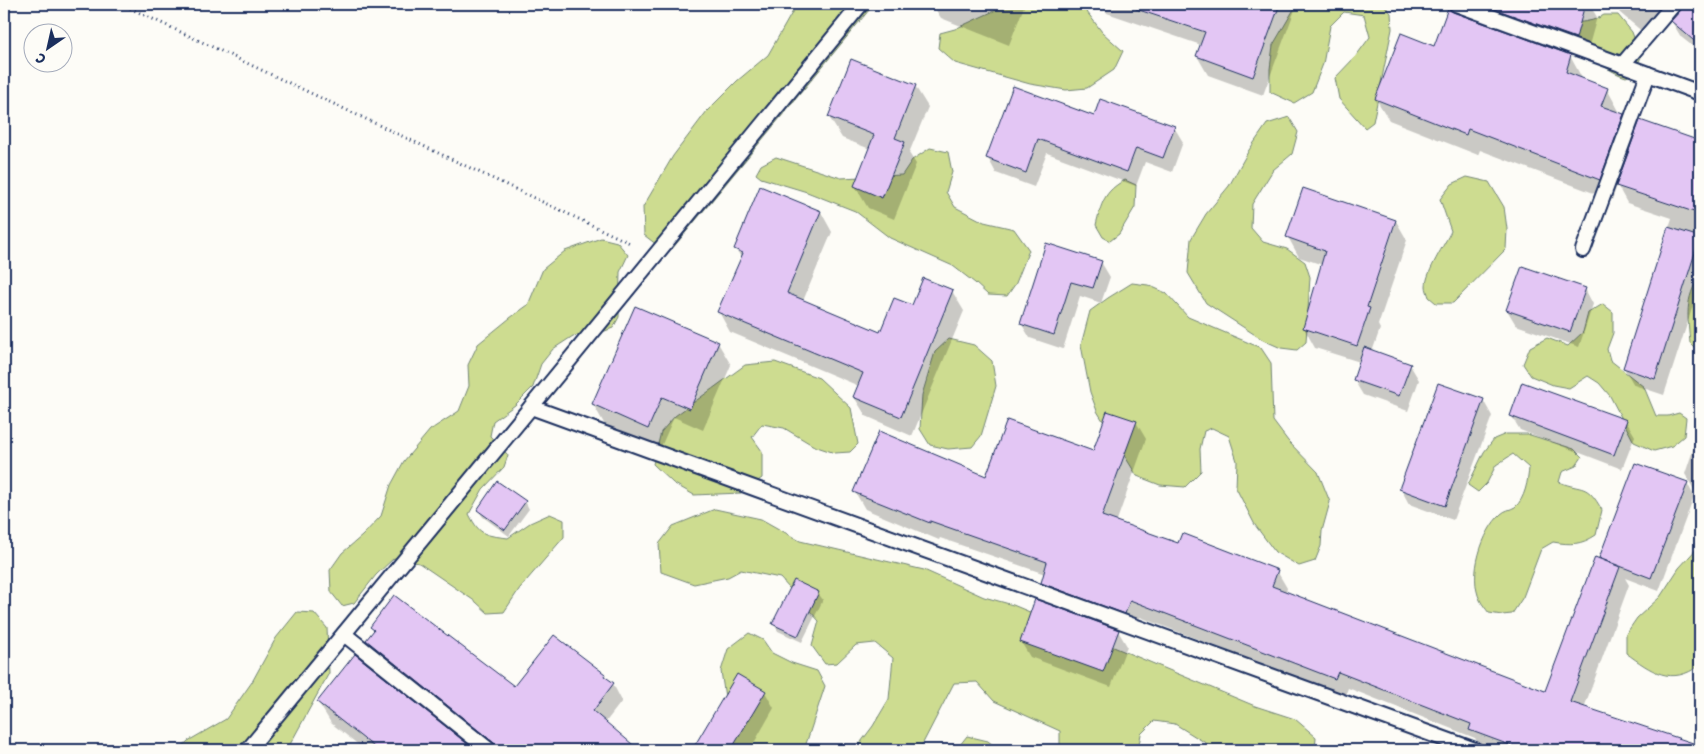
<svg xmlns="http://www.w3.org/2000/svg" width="1704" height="754" font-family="'Shantell Sans',sans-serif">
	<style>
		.green { fill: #cddc90; stroke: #748677 }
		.shadow { fill: #0003 }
		.building { fill: #e3c6f4; stroke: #1b2f5e }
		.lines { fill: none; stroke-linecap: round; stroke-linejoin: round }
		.lane-casing { stroke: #1b2f5e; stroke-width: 18 }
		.path { stroke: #1b2f5e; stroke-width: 3; stroke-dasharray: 1 4; stroke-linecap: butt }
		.lane { stroke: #fdfcf7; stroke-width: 14 }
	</style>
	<rect width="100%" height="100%" fill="#fdfcf7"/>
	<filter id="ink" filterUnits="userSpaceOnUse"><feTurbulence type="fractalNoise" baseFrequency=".02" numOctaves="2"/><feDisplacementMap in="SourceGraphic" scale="10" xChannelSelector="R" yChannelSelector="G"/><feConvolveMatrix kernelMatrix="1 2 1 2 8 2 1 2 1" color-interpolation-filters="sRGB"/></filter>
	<g filter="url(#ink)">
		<g class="green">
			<path d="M 797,4 L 874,4 L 672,249 L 661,248 L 644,235 L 643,207 L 673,156 L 707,111 L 737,81 L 768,55 Z"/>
			<path d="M 1009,4 L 1081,4 L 1102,32 L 1123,51 L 1114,70 L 1087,88 L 1066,90 L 1030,84 L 955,63 L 938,48 L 940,33 L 955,29 Z"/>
			<path d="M 1297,4 L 1383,4 L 1391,13 L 1392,29 L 1373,122 L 1365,128 L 1339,99 L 1335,78 L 1356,56 L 1370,37 L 1364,15 L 1344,12 L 1330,26 L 1323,64 L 1312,92 L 1294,103 L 1270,92 L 1270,69 L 1273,45 Z"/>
			<path d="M 1604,15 L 1618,15 L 1632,32 L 1641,57 L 1633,74 L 1626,77 C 1612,73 1601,63 1587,58 C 1575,53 1566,52 1554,46 L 1553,26 C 1570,21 1589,25 1604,15 Z"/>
			<path d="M 1289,117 L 1298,132 L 1292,154 L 1273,170 L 1252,204 L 1251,228 L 1263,242 L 1287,249 L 1305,262 L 1310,277 L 1306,342 L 1297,350 L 1281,348 L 1263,340 L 1206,303 L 1188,273 L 1191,239 L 1206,214 L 1229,186 L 1249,150 L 1267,124 Z"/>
			<path d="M 930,148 L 948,152 L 952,172 L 946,192 L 955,207 L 984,222 L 1014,229 L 1029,250 L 1016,283 L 1007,296 L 988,295 L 975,283 L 953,266 L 890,238 L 855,211 L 807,192 L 761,178 L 756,174 L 761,165 L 776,157 L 841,178 L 902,175 L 912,160 Z"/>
			<path d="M 1467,177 L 1489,182 L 1504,207 L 1507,229 L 1506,249 L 1453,303 L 1436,303 L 1429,297 C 1428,294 1426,289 1426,286 C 1426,272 1445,244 1451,231 L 1440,199 L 1452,184 Z"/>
			<path d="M 1125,180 L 1136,185 L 1135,207 L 1119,234 L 1110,241 L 1103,237 L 1096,225 C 1101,204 1104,191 1125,180 Z"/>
			<path d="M 601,238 L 617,242 L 628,255 L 620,272 L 619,317 L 613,328 L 605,331 L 573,336 L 553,349 L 541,364 L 533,387 L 515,405 L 493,421 L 490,436 L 508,455 L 504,467 L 483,489 L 469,514 C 480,536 485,535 508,538 L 530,523 L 550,514 L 564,520 L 564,537 L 520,588 L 504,612 L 488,613 L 476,602 L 419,563 L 394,558 L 376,575 L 354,603 L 342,606 L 331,592 L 330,570 L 342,553 L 362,536 L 381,516 L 391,485 L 404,461 L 430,430 L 459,411 L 469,386 L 468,365 L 478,344 L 510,318 L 528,305 L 543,269 L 565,251 Z"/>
			<path d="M 1700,276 L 1700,353 L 1690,343 C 1688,317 1684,299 1700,276 Z"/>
			<path d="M 1132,283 L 1148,285 L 1166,293 L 1188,317 L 1261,348 L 1271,363 L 1273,421 L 1288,441 L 1318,472 L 1330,502 L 1322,531 L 1321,546 L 1315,561 L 1299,566 L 1275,552 L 1255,525 L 1236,488 L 1237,461 L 1229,436 L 1212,428 L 1204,431 L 1200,449 L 1201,471 L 1185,487 L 1160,485 L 1137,476 L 1097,411 L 1090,392 L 1081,345 L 1090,311 L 1108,298 Z"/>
			<path d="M 1603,304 L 1613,312 L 1613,333 L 1607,349 L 1610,360 L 1644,387 L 1656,416 L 1668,416 L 1679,413 L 1686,418 L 1684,436 L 1672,446 L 1654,451 L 1634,442 L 1610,396 L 1599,383 L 1588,376 L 1569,388 L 1553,385 L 1531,376 L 1523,364 L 1530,347 L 1547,338 L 1568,346 L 1583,332 L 1588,313 Z"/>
			<path d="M 949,339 L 974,345 L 992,361 L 996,386 L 981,436 L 972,447 L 948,449 L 930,445 L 920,429 L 922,395 L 935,352 Z"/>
			<path d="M 775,362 L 819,378 L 851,408 L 858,444 L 850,452 L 835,453 L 814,446 L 784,428 L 762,424 L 752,437 L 762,451 L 762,478 L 741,493 L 694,495 L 673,483 L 653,464 L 661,432 L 675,416 L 745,365 Z"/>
			<path d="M 1506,434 L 1527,434 L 1574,449 L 1582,457 L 1576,466 L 1562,472 L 1559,482 C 1584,492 1586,482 1602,510 L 1596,535 C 1581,545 1571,545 1553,542 L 1541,549 L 1523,597 L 1512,614 L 1502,615 L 1489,613 C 1486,609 1482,604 1480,600 C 1468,576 1482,531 1501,514 C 1505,510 1510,510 1515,507 C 1525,499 1528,480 1529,468 L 1513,454 L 1496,465 L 1487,483 L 1478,492 L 1468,485 L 1484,452 L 1494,439 Z"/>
			<path d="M 715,509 L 761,519 L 800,541 L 924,570 L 984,597 L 1013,605 L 1255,706 L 1295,719 L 1316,737 L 1315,750 L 1217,750 L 1175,724 L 1154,721 L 1141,734 L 1138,750 L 1060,750 L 1060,731 L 994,701 L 977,682 L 954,683 L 923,743 L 917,750 L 855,750 L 873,726 L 889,699 L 893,658 L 875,643 L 856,645 L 837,663 L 825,664 L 812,646 L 819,621 L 780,578 L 741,570 L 728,577 L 694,584 L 661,572 L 659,544 L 673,526 Z"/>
			<path d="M 1700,545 L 1700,665 C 1671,687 1651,671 1626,653 L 1626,634 L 1637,618 L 1660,597 L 1679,568 Z"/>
			<path d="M 297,612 L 314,613 L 327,628 L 329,673 L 287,750 L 178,750 L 188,741 L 226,719 L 252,682 L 276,638 Z"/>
			<path d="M 749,633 L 763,640 L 772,653 L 792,663 L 817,671 L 825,686 L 804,750 L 733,750 L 721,671 L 728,649 Z"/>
			<path d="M 967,736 L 988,741 L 999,750 L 956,750 Z"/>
		</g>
		<g class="shadow">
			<path d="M 932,4 L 1025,4 L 1009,45 L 941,18 Z"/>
			<path d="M 1102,4 L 1294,4 L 1296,7 L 1263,95 L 1208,75 L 1197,56 L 1201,45 L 1107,13 Z"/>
			<path d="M 1459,4 L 1589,4 L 1597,17 L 1586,56 Z"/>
			<path d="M 1614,4 L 1700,4 L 1700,52 L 1681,37 L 1672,22 L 1677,15 L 1675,14 L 1666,25 L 1657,17 L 1644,33 L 1620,13 Z"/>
			<path d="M 1452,13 L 1570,56 L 1582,78 L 1582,80 L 1607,89 L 1619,111 L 1618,114 L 1623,115 L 1635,137 L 1641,122 L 1700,142 L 1700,284 L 1664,395 L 1634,385 L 1624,368 L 1672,218 L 1627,203 L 1617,185 L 1612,200 L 1480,150 L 1478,155 L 1389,120 L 1376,99 L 1435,48 Z"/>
			<path d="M 915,86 L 928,107 L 909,153 L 916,164 L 894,219 L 868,208 L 855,186 L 870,149 L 842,138 L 829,117 Z"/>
			<path d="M 1014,88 L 1095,117 L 1174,127 L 1183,142 L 1172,172 L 1145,162 L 1136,186 L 1047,153 L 1034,187 L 996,173 L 988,158 Z"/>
			<path d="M 761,187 L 821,212 L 832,232 L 803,301 L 880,334 L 913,307 L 952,291 L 964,311 L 912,436 L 866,416 L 854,397 L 859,386 L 730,332 L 719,312 L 742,259 L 736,249 Z"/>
			<path d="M 1396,221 L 1407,240 L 1378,325 L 1380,329 L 1372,352 L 1410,365 L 1419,380 L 1408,411 L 1363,395 L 1354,380 L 1360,362 L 1315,348 L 1304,328 L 1323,265 L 1299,257 L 1288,237 Z"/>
			<path d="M 1046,244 L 1101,262 L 1110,277 L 1101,303 L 1080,296 L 1063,349 L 1030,338 L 1021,323 Z"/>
			<path d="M 1585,289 L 1593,304 L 1579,347 L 1516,325 L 1507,310 Z"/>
			<path d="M 635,307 L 718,343 L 731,365 L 703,430 L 674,417 L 660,449 L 605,425 L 593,404 Z"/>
			<path d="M 1483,400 L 1492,416 L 1453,520 L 1409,504 L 1401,489 Z"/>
			<path d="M 1511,415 L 1626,421 L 1635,436 L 1622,469 L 1520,430 Z"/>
			<path d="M 1136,422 L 1146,439 L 1116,523 L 1179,545 L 1277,571 L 1287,588 L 1286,592 L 1546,693 L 1602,561 L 1600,558 L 1687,483 L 1694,496 L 1659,591 L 1625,578 L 1629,585 L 1584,708 L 1656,741 L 1687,750 L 1485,750 L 1480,747 L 1475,738 L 1348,688 L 1345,696 L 1140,617 L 1135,630 L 1052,600 L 1042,583 L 1045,574 L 940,538 L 939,540 L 865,509 L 855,492 L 987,477 L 1094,452 Z"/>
			<path d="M 1700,429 L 1700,495 L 1696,493 L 1685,474 Z"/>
			<path d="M 525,501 L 529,509 L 509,536 L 483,517 L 478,510 Z"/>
			<path d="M 818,593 L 823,600 L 802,642 L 778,631 L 774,624 Z"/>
			<path d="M 372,627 L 514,688 L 604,675 L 613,684 L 622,701 L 605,723 L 637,750 L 520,750 L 510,742 L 503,750 L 494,750 L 377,657 L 367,640 L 374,631 Z"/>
			<path d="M 1118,631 L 1127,646 L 1111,687 L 1030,657 L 1021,642 Z"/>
			<path d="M 355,656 L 473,750 L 365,750 L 331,723 L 318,702 Z"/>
			<path d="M 738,676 L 765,692 L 774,708 L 750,750 L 693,750 Z"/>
		</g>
		<g class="building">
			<path d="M 1137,4 L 1280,4 L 1253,77 L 1196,56 L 1205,32 L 1136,9 Z"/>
			<path d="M 1481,4 L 1585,4 L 1576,38 Z"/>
			<path d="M 1683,4 L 1700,4 L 1700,46 L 1671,21 L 1681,10 Z"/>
			<path d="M 1448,8 L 1453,12 L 1571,55 L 1566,72 L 1608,88 L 1601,106 L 1624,114 L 1600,180 L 1468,129 L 1466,135 L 1375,99 L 1401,33 L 1434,46 Z"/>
			<path d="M 851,59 L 916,85 L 895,138 L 905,142 L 882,198 L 854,186 L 874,135 L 828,117 Z"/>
			<path d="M 1013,86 L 1094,116 L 1100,99 L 1175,126 L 1163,158 L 1136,148 L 1127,172 L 1038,139 L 1026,173 L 986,158 Z"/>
			<path d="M 1640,120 L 1700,141 L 1700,214 L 1616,186 Z"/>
			<path d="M 760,186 L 821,211 L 787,293 L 880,332 L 894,298 L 912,305 L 923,278 L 953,290 L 901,417 L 853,397 L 863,373 L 717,312 L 743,253 L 734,249 Z"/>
			<path d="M 1303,188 L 1396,220 L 1367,307 L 1370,308 L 1357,346 L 1303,328 L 1325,251 L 1286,237 Z"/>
			<path d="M 1668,227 L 1700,237 L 1655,379 L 1623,368 Z"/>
			<path d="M 1046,243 L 1102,261 L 1093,288 L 1071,282 L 1054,335 L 1020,324 Z"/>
			<path d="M 1522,266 L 1586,288 L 1570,332 L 1506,310 Z"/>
			<path d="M 635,306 L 719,342 L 690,409 L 662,397 L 648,429 L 592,404 Z"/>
			<path d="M 1364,347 L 1411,364 L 1399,396 L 1353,380 Z"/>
			<path d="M 1522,382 L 1627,420 L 1614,455 L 1510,416 Z"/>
			<path d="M 1438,383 L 1484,399 L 1445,506 L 1399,489 Z"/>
			<path d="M 1107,411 L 1137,421 L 1102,516 L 1178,543 L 1182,533 L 1278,570 L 1272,586 L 1545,691 L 1595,557 L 1620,567 L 1570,702 L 1699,745 L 1698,750 L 1523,750 L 1469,730 L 1471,724 L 1338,672 L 1335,679 L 1130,600 L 1125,614 L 1041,583 L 1047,562 L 930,521 L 930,523 L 853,492 L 879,431 L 986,476 L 1007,420 L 1093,451 Z"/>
			<path d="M 1635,463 L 1688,482 L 1651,578 L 1599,558 Z"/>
			<path d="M 497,481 L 526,501 L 505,530 L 477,510 Z"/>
			<path d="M 794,580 L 819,592 L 798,636 L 772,624 Z"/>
			<path d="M 394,595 L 514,686 L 554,635 L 605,674 L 604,676 L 614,683 L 593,711 L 639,750 L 498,750 L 494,743 L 366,640 L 374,630 L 370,627 Z"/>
			<path d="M 1035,599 L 1119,630 L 1103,672 L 1020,642 Z"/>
			<path d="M 355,654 L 475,750 L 378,750 L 317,702 Z"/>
			<path d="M 737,674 L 766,691 L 731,750 L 692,750 Z"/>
		</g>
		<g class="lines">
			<g class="lane-casing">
				<g id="lane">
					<path d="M 1456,4 L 1700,93"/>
					<path d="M 1622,65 L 1674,4"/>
					<path d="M 1583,250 L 1648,74"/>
					<path d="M 531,407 L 861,4"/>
					<path d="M 344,634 L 489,750"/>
					<path d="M 248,750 L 531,407 L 1475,750"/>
				</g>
			</g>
			<path class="path" d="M 121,4 L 632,244"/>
			<use href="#lane" class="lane"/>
		</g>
	</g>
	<rect width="1704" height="754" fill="none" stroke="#fdfcf7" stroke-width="20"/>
	<rect x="10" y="10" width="1684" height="734" fill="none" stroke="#1b2f5e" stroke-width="2" filter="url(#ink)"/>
	<g transform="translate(48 48) rotate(214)"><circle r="24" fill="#fdfcf7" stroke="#a3aaba"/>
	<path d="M0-4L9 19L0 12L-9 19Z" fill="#1b2f5e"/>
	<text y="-8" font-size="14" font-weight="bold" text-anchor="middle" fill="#1b2f5e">С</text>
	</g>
</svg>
